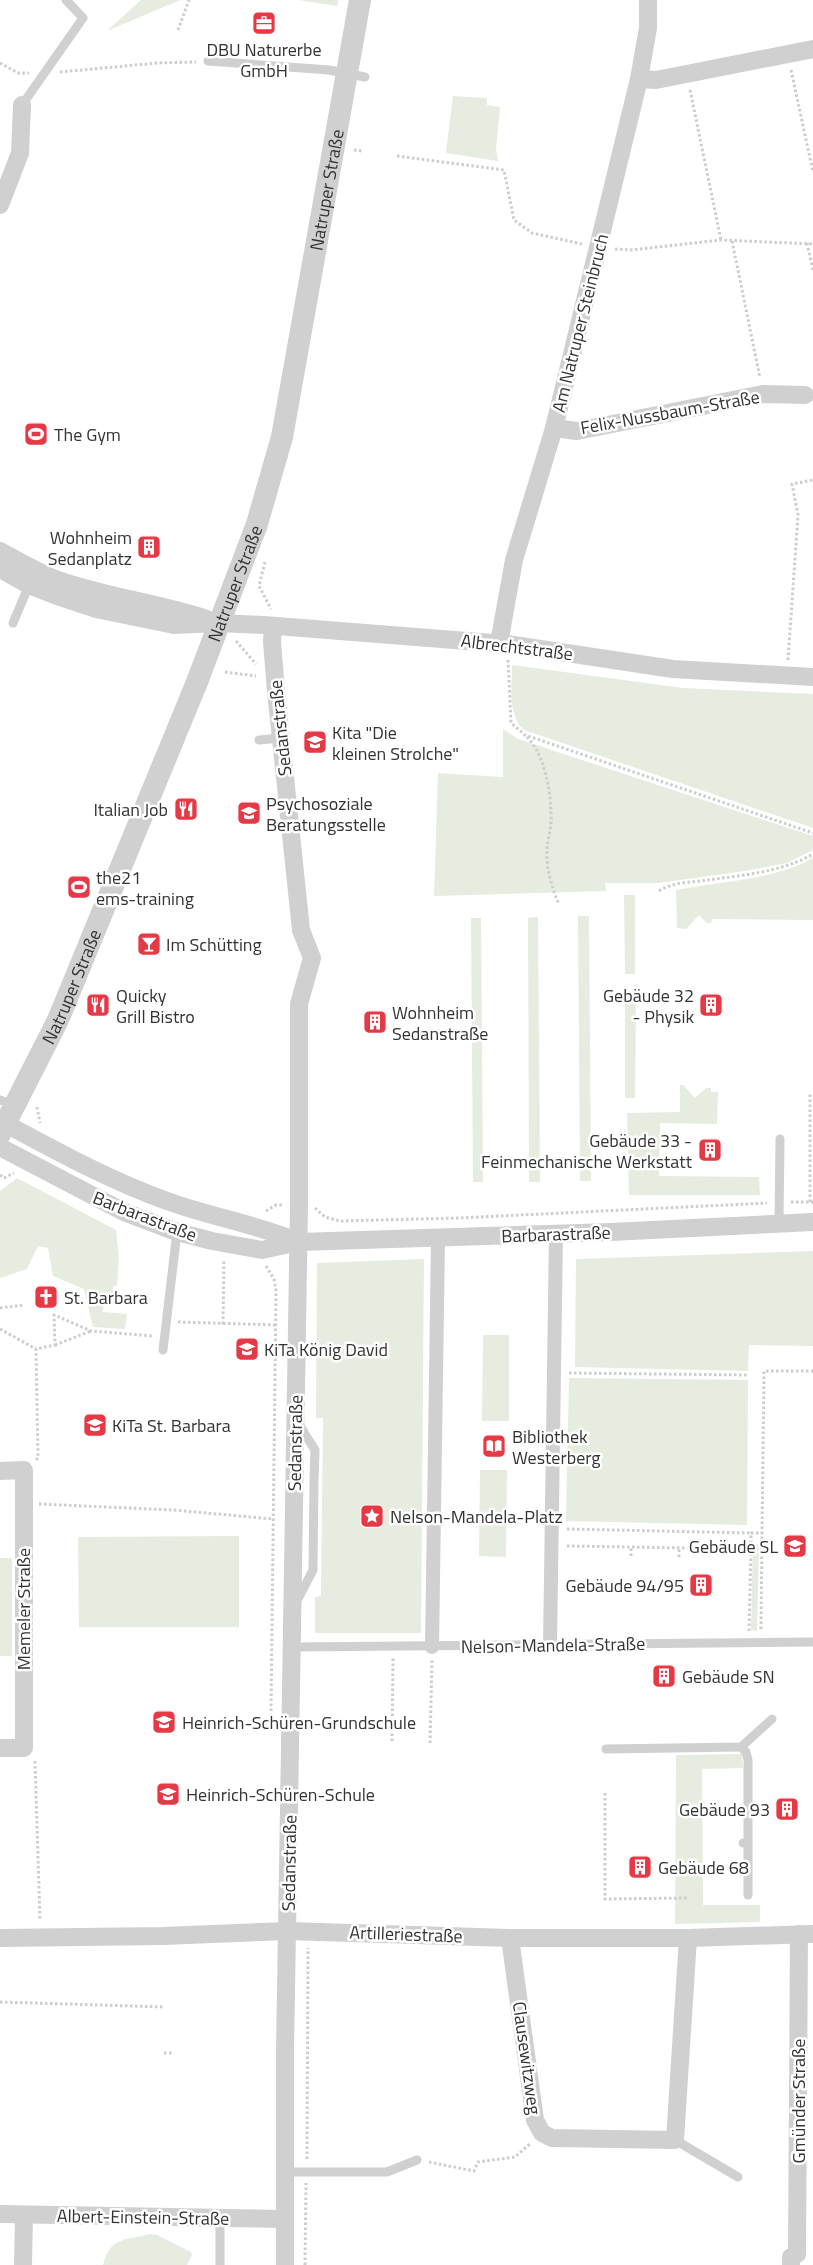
<svg xmlns="http://www.w3.org/2000/svg" width="813" height="2265" font-family="'Titillium Web',sans-serif">
	<style>
		.green { fill: #e6ecdf }
		.lines { fill: none; stroke-linecap: round; stroke-linejoin: round }
		.path { stroke: #cdcdcd; stroke-width: 3; stroke-dasharray: 2.5 2.5; stroke-linecap: butt }
		.service { stroke: #d0d0d0; stroke-width: 9 }
		.pedestrian { stroke: #d0d0d0; stroke-width: 14 }
		.minor { stroke: #d0d0d0; stroke-width: 18 }
		.tertiary { stroke: #d0d0d0; stroke-width: 22 }
		.labels { text-anchor: middle; dominant-baseline: central; stroke-width: 5; stroke-linejoin: round; paint-order: stroke }
		.poi-label { font-size: 18px; fill: #333; stroke: #fff; text-anchor: start }
		.street-label { font-size: 18px; fill: #333; stroke: #fff }
	</style>
	<rect width="100%" height="100%" fill="#fff"/>
	<g class="green">
		<path d="M 141,0 L 180,0 L 107,31 Z"/>
		<path d="M 298,0 L 338,0 L 337,6 Z"/>
		<path d="M 453,96 L 487,98 L 487,105 L 500,107 L 496,149 L 498,161 L 446,153 Z"/>
		<path d="M 512,665 L 683,688 L 813,694 L 813,828 L 524,730 C 507,715 512,686 512,665 Z"/>
		<path d="M 503,729 L 518,739 L 813,836 L 813,850 L 787,863 L 745,871 L 659,883 L 605,883 L 606,891 L 434,896 L 438,773 L 503,777 Z"/>
		<path d="M 813,857 L 813,920 L 712,919 L 711,923 L 707,923 L 699,915 L 686,929 L 677,928 L 676,890 C 711,883 786,878 813,857 Z"/>
		<path d="M 624,895 L 635,895 L 635,974 L 625,974 Z"/>
		<path d="M 578,916 L 589,916 L 591,1181 L 580,1181 Z"/>
		<path d="M 538,917 L 540,1182 L 529,1182 L 528,918 Z"/>
		<path d="M 471,918 L 481,918 L 483,1182 L 473,1182 Z"/>
		<path d="M 625,996 L 636,996 L 635,1098 L 625,1098 Z"/>
		<path d="M 680,1085 L 683,1085 L 695,1098 L 706,1088 L 711,1088 L 711,1092 L 718,1092 L 717,1124 L 660,1123 L 659,1176 L 759,1177 L 760,1195 L 629,1195 L 627,1113 L 680,1112 Z"/>
		<path d="M 17,1178 L 116,1230 L 119,1258 L 117,1286 L 113,1286 L 113,1294 L 104,1294 L 103,1312 L 127,1314 L 125,1329 L 93,1327 L 84,1289 L 53,1276 L 48,1248 L 38,1246 L 27,1269 L 0,1278 L 0,1191 Z"/>
		<path d="M 813,1251 L 813,1346 L 749,1345 L 748,1371 L 575,1367 L 576,1259 Z"/>
		<path d="M 424,1259 L 421,1633 L 315,1633 L 315,1597 L 321,1596 L 323,1418 L 316,1418 L 317,1263 Z"/>
		<path d="M 483,1335 L 509,1335 L 509,1421 L 482,1421 Z"/>
		<path d="M 569,1378 L 748,1380 L 747,1525 L 566,1521 Z"/>
		<path d="M 480,1470 L 507,1470 L 506,1557 L 479,1556 Z"/>
		<path d="M 239,1536 L 239,1627 L 79,1627 L 78,1537 Z"/>
		<path d="M 753,1544 L 759,1544 L 757,1631 L 751,1630 Z"/>
		<rect x="0" y="1558" width="12" height="98"/>
		<path d="M 742,1754 L 743,1768 L 702,1769 L 703,1905 L 760,1905 L 760,1922 L 675,1924 L 676,1755 Z"/>
		<path d="M 150,2234 L 157,2235 L 191,2252 L 192,2255 L 187,2265 L 103,2265 C 111,2236 123,2241 150,2234 Z"/>
	</g>
	<g class="lines">
		<g class="path">
			<path d="M 178,30 L 189,0"/>
			<path d="M 0,63 L 18,73 L 29,73"/>
			<path d="M 791,70 L 813,172"/>
			<path d="M 60,72 L 157,63 L 196,62"/>
			<path d="M 690,90 L 721,240"/>
			<path d="M 354,150 L 362,151"/>
			<path d="M 397,156 L 504,170 L 514,220 L 532,233 L 582,244"/>
			<path d="M 732,241 L 760,378"/>
			<path d="M 807,243 L 813,270"/>
			<path d="M 615,249 L 631,250 L 721,240 L 813,244"/>
			<path d="M 265,562 L 259,586 L 271,609"/>
			<path d="M 236,641 L 256,664"/>
			<path d="M 508,660 L 511,723 L 525,735 L 813,833"/>
			<path d="M 788,660 L 798,515 L 792,484 L 813,480"/>
			<path d="M 225,672 L 256,676"/>
			<path d="M 527,737 C 545,755 551,792 551,817 C 552,828 547,840 547,851 C 546,868 552,889 559,904"/>
			<path d="M 659,891 C 672,882 693,882 708,880 C 743,875 782,872 813,854"/>
			<path d="M 37,1107 L 40,1123"/>
			<path d="M 0,1175 L 4,1178 L 14,1173"/>
			<path d="M 791,1202 L 813,1202"/>
			<path d="M 810,1202 L 810,1093"/>
			<path d="M 315,1208 L 325,1217 L 340,1221 L 459,1218 L 767,1203"/>
			<path d="M 266,1211 L 276,1205 L 282,1205"/>
			<path d="M 266,1266 L 274,1279 L 276,1291 L 271,1712"/>
			<path d="M 0,1308 L 24,1305"/>
			<path d="M 178,1322 L 276,1325"/>
			<path d="M 223,1324 L 224,1259"/>
			<path d="M 0,1329 L 36,1349"/>
			<path d="M 55,1345 L 91,1331"/>
			<path d="M 569,1373 L 748,1375"/>
			<path d="M 36,1460 L 38,1458 L 36,1349 L 55,1345 L 54,1315 L 91,1331 L 153,1336"/>
			<path d="M 39,1504 L 173,1510 L 273,1519"/>
			<path d="M 567,1529 L 751,1533"/>
			<path d="M 567,1546 L 751,1549 L 751,1533 L 762,1533 L 764,1371 L 813,1371"/>
			<path d="M 631,1556 L 631,1547"/>
			<path d="M 679,1557 L 679,1548"/>
			<path d="M 761,1629 L 762,1533"/>
			<path d="M 749,1631 L 751,1549"/>
			<path d="M 392,1741 L 393,1658"/>
			<path d="M 430,1743 L 432,1660"/>
			<path d="M 35,1761 L 40,1921"/>
			<path d="M 605,1793 L 605,1899 L 688,1898"/>
			<path d="M 0,2002 L 165,2007"/>
			<path d="M 164,2053 L 174,2053"/>
			<path d="M 307,2159 L 308,1948"/>
			<path d="M 429,2162 L 474,2171 L 478,2162 L 515,2157 L 531,2143"/>
			<path d="M 305,2265 L 306,2183"/>
		</g>
		<g class="service">
			<path d="M 208,61 L 329,70 L 365,77"/>
			<path d="M 22,105 L 83,18 L 66,0"/>
			<path d="M 13,623 L 29,585"/>
			<path d="M 259,740 L 281,738"/>
			<path d="M 0,1100 L 14,1105"/>
			<path d="M 779,1223 L 780,1139"/>
			<path d="M 163,1350 L 177,1232"/>
			<path d="M 297,1601 L 313,1570 L 314,1479 L 315,1450 L 298,1423"/>
			<path d="M 294,1647 L 813,1642"/>
			<path d="M 741,1747 L 746,1752 L 748,1760 L 748,1843 L 743,1843"/>
			<path d="M 606,1749 L 741,1747 L 772,1719"/>
			<path d="M 748,1895 L 748,1843"/>
			<path d="M 675,2140 L 738,2177"/>
			<path d="M 284,2172 L 387,2172 L 417,2160"/>
			<path d="M 220,2265 L 220,2218"/>
		</g>
		<g class="pedestrian">
			<path d="M 550,1645 L 556,1234"/>
			<path d="M 432,1647 L 438,1239"/>
		</g>
		<g class="minor">
			<path d="M 639,79 L 656,80 L 813,49"/>
			<path d="M 0,205 L 20,153 L 22,105"/>
			<path d="M 554,428 L 577,431 L 763,394 L 805,395"/>
			<path d="M 0,551 C 19,561 38,573 58,580 C 107,597 158,603 207,619"/>
			<path d="M 0,569 L 29,585 L 60,597 L 96,609 L 174,625 L 219,623 L 264,625 L 467,641 L 507,644 L 673,669 L 813,677"/>
			<path d="M 273,626 L 272,642 L 276,691 L 301,930 L 312,958 L 299,1004 L 299,1206 L 285,2050 L 285,2265"/>
			<path d="M 499,643 L 514,560 L 554,428 L 639,79 L 648,28 L 648,0"/>
			<path d="M 6,1124 C 58,1152 111,1181 167,1201 C 211,1217 256,1224 299,1242"/>
			<path d="M 0,1147 L 124,1212 L 177,1232 L 212,1241 L 262,1250 L 299,1242 L 611,1232 L 813,1222"/>
			<path d="M 0,1471 L 24,1470 L 24,1748 L 0,1748"/>
			<path d="M 0,1938 L 163,1936 L 288,1931 L 510,1938 L 688,1938 L 813,1934"/>
			<path d="M 510,1938 L 535,2120 L 542,2133 L 552,2138 L 675,2140 L 688,1938"/>
			<path d="M 0,2214 L 285,2219"/>
			<path d="M 23,2265 L 24,2215"/>
			<path d="M 791,2265 L 791,2257 L 797,2254 L 799,1934"/>
		</g>
		<path class="tertiary" id="s1" d="M 0,1134 L 58,1020 L 197,682 L 257,524 L 282,437 L 360,0"/>
	</g>
	<defs>
		<g id="office-square" transform="scale(1.25)"><rect x="-9" y="-9" width="18" height="18" rx="4" fill="#e63946" stroke="#fff"/><path d="M-6-3h4V-5.5h4V-3h4V5H-6ZM-1-4.5V-3h2v-1.5ZM-6 0V1H6V0Z" fill="#fff"/></g>
		<g id="stadium-square" transform="scale(1.25)"><rect x="-9" y="-9" width="18" height="18" rx="4" fill="#e63946" stroke="#fff"/><path d="M0-5a6.5 5 0 1 0 0 10a6.5 5 0 1 0 0-10ZM-3.5-1.8h7v3.6h-7Z" fill="#fff"/></g>
		<g id="building-square" transform="scale(1.25)"><rect x="-9" y="-9" width="18" height="18" rx="4" fill="#e63946" stroke="#fff"/><path d="M-4-6H4V6H1V3H-1V6H-4ZM-2.5-4.3h1.7v1.8h-1.7ZM.8-4.3h1.7v1.8H.8ZM-2.5-1h1.7V.8h-1.7ZM.8-1h1.7V.8H.8Z" fill="#fff"/></g>
		<g id="school-square" transform="scale(1.25)"><rect x="-9" y="-9" width="18" height="18" rx="4" fill="#e63946" stroke="#fff"/><path d="M0-5L7-2L0 1L-7-2ZM-4 1L0 2.5L4 1V4Q0 6-4 4Z" fill="#fff"/></g>
		<g id="restaurant-square" transform="scale(1.25)"><rect x="-9" y="-9" width="18" height="18" rx="4" fill="#e63946" stroke="#fff"/><path d="M-5-6h1v4h1v-4h1v4h1v-4h1v5L-1.5 .5V6h-2V.5L-5-1ZM5-6V6H3V1.5H1.5Q1.5-4 5-6Z" fill="#fff"/></g>
		<g id="university-square" transform="scale(1.25)"><rect x="-9" y="-9" width="18" height="18" rx="4" fill="#e63946" stroke="#fff"/><path d="M0-5L7-2L0 1L-7-2ZM-4 1L0 2.5L4 1V4Q0 6-4 4Z" fill="#fff"/></g>
		<g id="bar-square" transform="scale(1.25)"><rect x="-9" y="-9" width="18" height="18" rx="4" fill="#e63946" stroke="#fff"/><path d="M-6-5H6L.8 .8V4.5H3.5V6h-7V4.5H-.8V.8Z" fill="#fff"/></g>
		<g id="church-square" transform="scale(1.25)"><rect x="-9" y="-9" width="18" height="18" rx="4" fill="#e63946" stroke="#fff"/><path d="M-1.2-6h2.4v3.5h3.3v2.4h-3.3V6h-2.4V-.1h-3.3v-2.4h3.3Z" fill="#fff"/></g>
		<g id="library-square" transform="scale(1.25)"><rect x="-9" y="-9" width="18" height="18" rx="4" fill="#e63946" stroke="#fff"/><path d="M-6-4Q-3-5.5-.7-3.5V5Q-3 3-6 4ZM6-4Q3-5.5 .7-3.5V5Q3 3 6 4Z" fill="#fff"/></g>
		<g id="sight-square" transform="scale(1.25)"><rect x="-9" y="-9" width="18" height="18" rx="4" fill="#e63946" stroke="#fff"/><path d="M0-6L1.8-2.2L6-1.7L2.9 1.2L3.7 5.4L0 3.3L-3.7 5.4L-2.9 1.2L-6-1.7L-1.8-2.2Z" fill="#fff"/></g>
	</defs>
	<g fill-rule="evenodd">
		<use href="#office-square" x="264" y="23"/>
		<use href="#stadium-square" x="36" y="434"/>
		<use href="#building-square" x="149" y="547"/>
		<use href="#school-square" x="315" y="742"/>
		<use href="#restaurant-square" x="186" y="809"/>
		<use href="#university-square" x="249" y="813"/>
		<use href="#stadium-square" x="79" y="887"/>
		<use href="#bar-square" x="149" y="944"/>
		<use href="#restaurant-square" x="98" y="1005"/>
		<use href="#building-square" x="711" y="1005"/>
		<use href="#building-square" x="375" y="1022"/>
		<use href="#building-square" x="710" y="1150"/>
		<use href="#church-square" x="46" y="1297"/>
		<use href="#school-square" x="247" y="1349"/>
		<use href="#school-square" x="95" y="1425"/>
		<use href="#library-square" x="494" y="1446"/>
		<use href="#sight-square" x="372" y="1516"/>
		<use href="#university-square" x="795" y="1546"/>
		<use href="#building-square" x="701" y="1585"/>
		<use href="#building-square" x="664" y="1676"/>
		<use href="#school-square" x="164" y="1722"/>
		<use href="#school-square" x="168" y="1794"/>
		<use href="#building-square" x="787" y="1809"/>
		<use href="#building-square" x="640" y="1867"/>
	</g>
	<g class="labels">
		<g class="poi-label">
			<text x="264" y="49" text-anchor="middle">DBU Naturerbe<tspan x="264" dy="21">GmbH</tspan></text>
			<text x="54" y="434">The Gym</text>
			<text x="132" y="537" text-anchor="end">Wohnheim<tspan x="132" dy="21">Sedanplatz</tspan></text>
			<text x="332" y="732">Kita "Die<tspan x="332" dy="21">kleinen Strolche"</tspan></text>
			<text x="266" y="803">Psychosoziale<tspan x="266" dy="21">Beratungsstelle</tspan></text>
			<text x="168" y="809" text-anchor="end">Italian Job</text>
			<text x="96" y="877">the21<tspan x="96" dy="21">ems-training</tspan></text>
			<text x="166" y="944">Im Schütting</text>
			<text x="116" y="995">Quicky<tspan x="116" dy="21">Grill Bistro</tspan></text>
			<text x="694" y="995" text-anchor="end">Gebäude 32<tspan x="694" dy="21">- Physik</tspan></text>
			<text x="392" y="1012">Wohnheim<tspan x="392" dy="21">Sedanstraße</tspan></text>
			<text x="692" y="1140" text-anchor="end">Gebäude 33 -<tspan x="692" dy="21">Feinmechanische Werkstatt</tspan></text>
			<text x="64" y="1297">St. Barbara</text>
			<text x="264" y="1349">KiTa König David</text>
			<text x="112" y="1425">KiTa St. Barbara</text>
			<text x="512" y="1436">Bibliothek<tspan x="512" dy="21">Westerberg</tspan></text>
			<text x="390" y="1516">Nelson-Mandela-Platz</text>
			<text x="778" y="1546" text-anchor="end">Gebäude SL</text>
			<text x="684" y="1585" text-anchor="end">Gebäude 94/95</text>
			<text x="682" y="1676">Gebäude SN</text>
			<text x="182" y="1722">Heinrich-Schüren-Grundschule</text>
			<text x="186" y="1794">Heinrich-Schüren-Schule</text>
			<text x="770" y="1809" text-anchor="end">Gebäude 93</text>
			<text x="658" y="1867">Gebäude 68</text>
		</g>
		<g class="street-label">
			<text stroke="none"><textPath href="#s1" startOffset="1004">Natruper Straße</textPath></text>
			<text transform="translate(580 323) rotate(-76)">Am Natruper Steinbruch</text>
			<text transform="translate(670 412) rotate(-10)">Felix-Nussbaum-Straße</text>
			<text stroke="none"><textPath href="#s1" startOffset="599">Natruper Straße</textPath></text>
			<text transform="translate(517 647) rotate(7)">Albrechtstraße</text>
			<text transform="translate(280 728) rotate(-96)">Sedanstraße</text>
			<text stroke="none"><textPath href="#s1" startOffset="164">Natruper Straße</textPath></text>
			<text transform="translate(145 1216) rotate(21)">Barbarastraße</text>
			<text transform="translate(556 1234) rotate(-2)">Barbarastraße</text>
			<text transform="translate(295 1443) rotate(-89)">Sedanstraße</text>
			<text transform="translate(23 1609) rotate(-90)">Memeler Straße</text>
			<text transform="translate(553 1645) rotate(-1)">Nelson-Mandela-Straße</text>
			<text transform="translate(289 1863) rotate(-89)">Sedanstraße</text>
			<text transform="translate(406 1934) rotate(2)">Artilleriestraße</text>
			<text transform="translate(527 2058) rotate(82)">Clausewitzweg</text>
			<text transform="translate(798 2101) rotate(-90)">Gmünder Straße</text>
			<text transform="translate(143 2217) rotate(1)">Albert-Einstein-Straße</text>
		</g>
	</g>
</svg>
